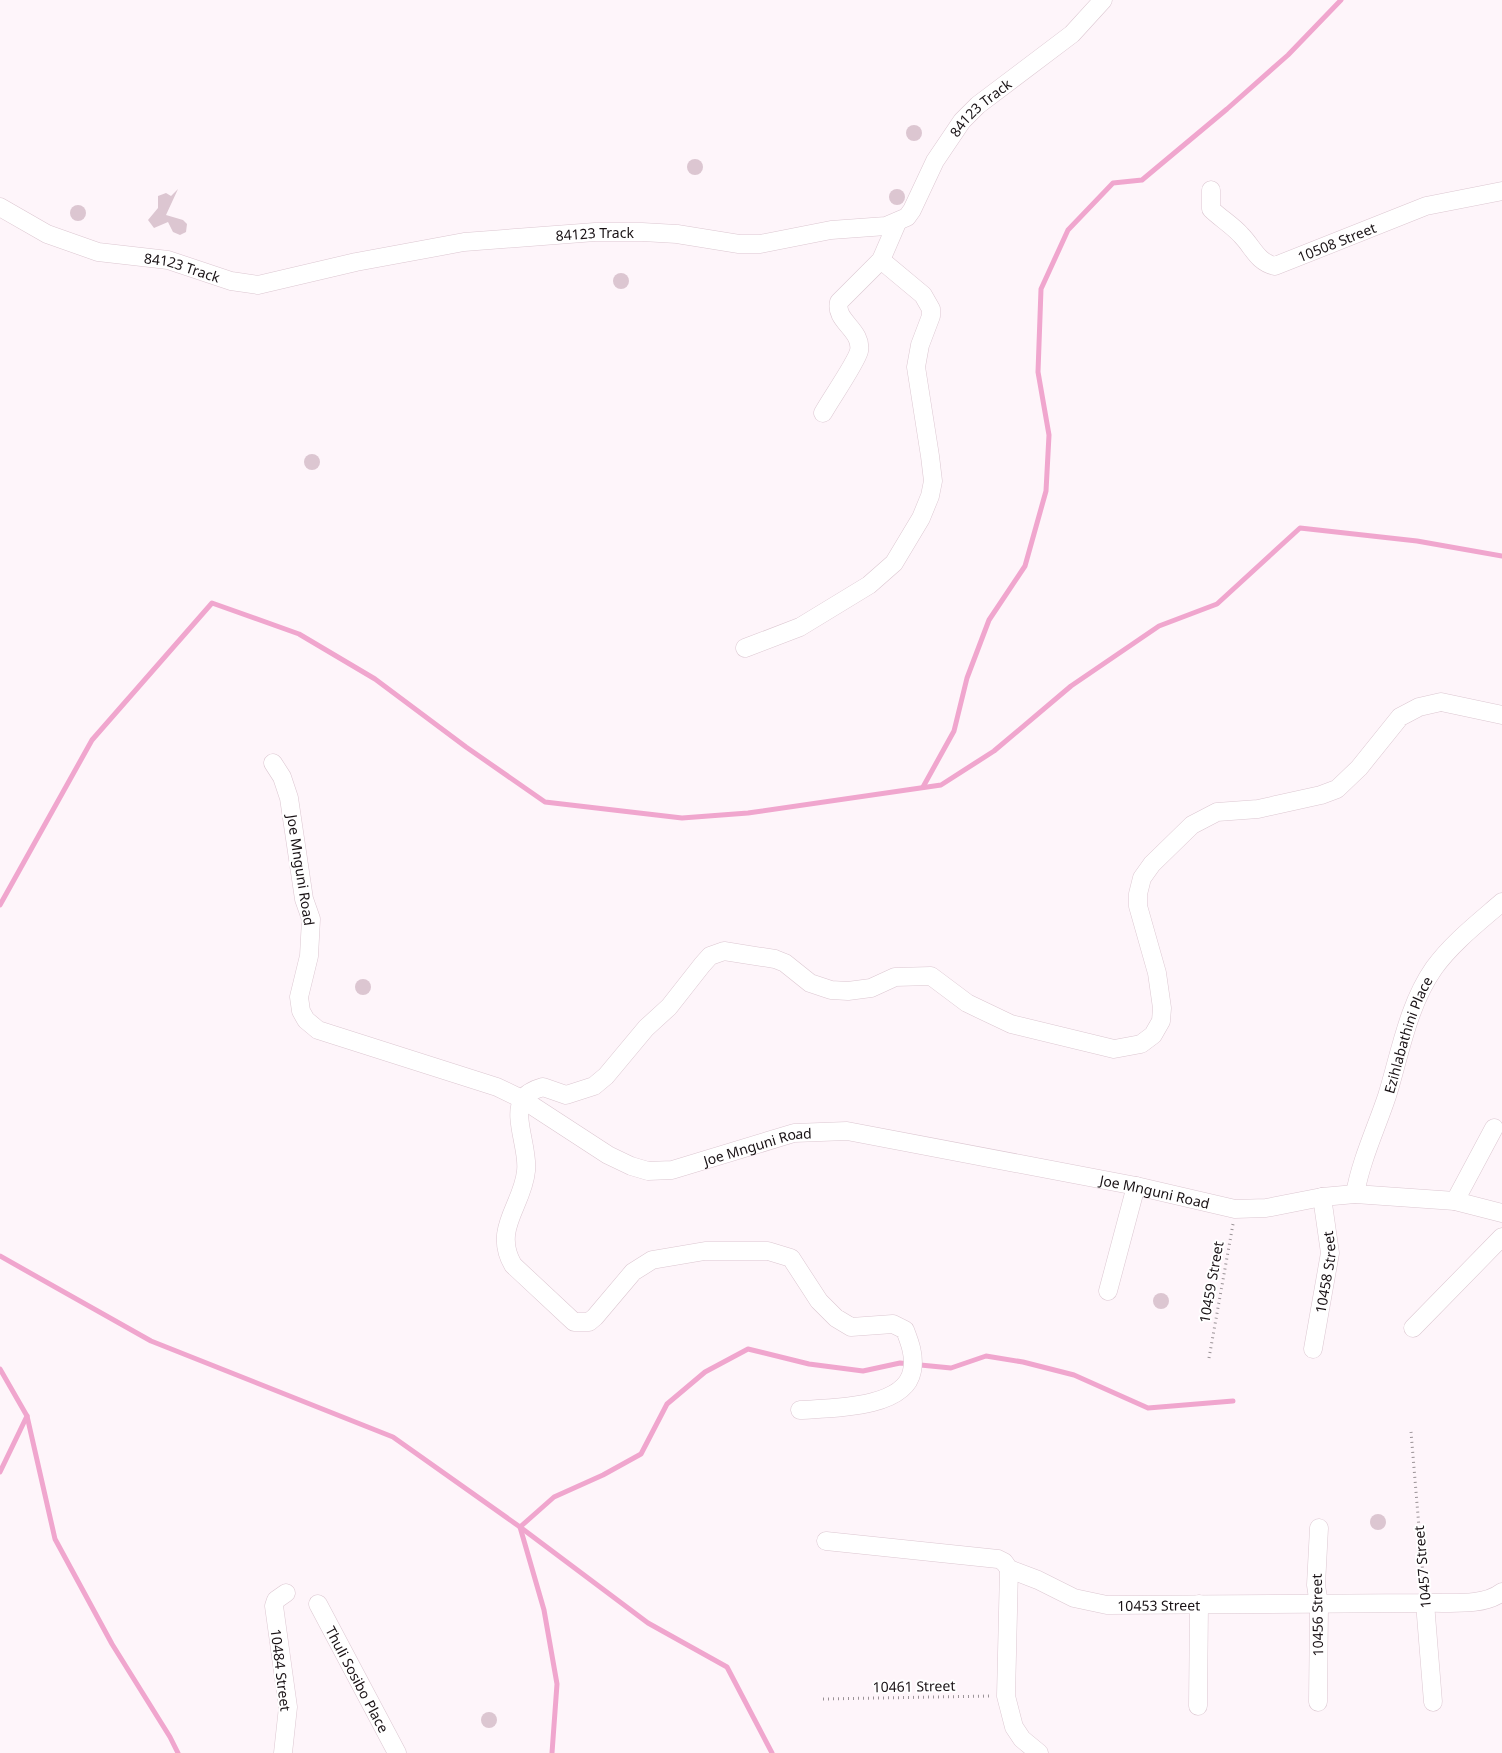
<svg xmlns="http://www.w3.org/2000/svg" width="1502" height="1753" font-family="'Noto Sans',sans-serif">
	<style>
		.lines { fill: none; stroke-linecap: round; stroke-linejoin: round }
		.stream { stroke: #f0a6ce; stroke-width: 5 }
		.building { fill: #dcc6d1 }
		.minor-casing { stroke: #dcc7d1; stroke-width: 19 }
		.path { stroke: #9a9296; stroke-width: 3; stroke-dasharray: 1 4; stroke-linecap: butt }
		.minor { stroke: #fff; stroke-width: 18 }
		.labels { text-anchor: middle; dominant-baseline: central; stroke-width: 4; stroke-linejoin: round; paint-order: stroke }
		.street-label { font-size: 14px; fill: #191215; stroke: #fff }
	</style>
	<rect width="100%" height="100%" fill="#fef5fa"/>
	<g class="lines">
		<g class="stream">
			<path d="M 923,787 L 954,731 L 967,678 L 989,620 L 1025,566 L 1046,491 L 1049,435 L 1038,372 L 1041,289 L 1068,230 L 1113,183 L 1142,180 L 1227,109 L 1288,55 L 1341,0"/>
			<path d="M 0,905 L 92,740 L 212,603 L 299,634 L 375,679 L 466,747 L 545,802 L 682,818 L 748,813 L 941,785 L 994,751 L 1071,686 L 1159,626 L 1217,604 L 1300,528 L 1417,541 L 1502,556"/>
			<path d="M 0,1256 L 151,1341 L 393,1437 L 520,1527 L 648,1623 L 727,1667 L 772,1753"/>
			<path d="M 0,1369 L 27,1416 L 55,1539 L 112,1644 L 170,1737 L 178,1753"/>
			<path d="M 0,1472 L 27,1416"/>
			<path d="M 552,1753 L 557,1684 L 544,1610 L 520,1527 L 554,1497 L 603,1475 L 641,1454 L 667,1404 L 705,1372 L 748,1349 L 809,1364 L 863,1371 L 900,1363 L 951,1368 L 986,1356 L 1023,1362 L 1074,1375 L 1148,1408 L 1233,1401"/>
		</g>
	</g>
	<g class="building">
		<circle cx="914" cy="133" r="8"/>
		<circle cx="695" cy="167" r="8"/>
		<path d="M 178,189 L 166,215 L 183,220 L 187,224 L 186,232 L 180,235 L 173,232 L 168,222 L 154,228 L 148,220 L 158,208 L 158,196 L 166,193 L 171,196 Z"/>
		<circle cx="897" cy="197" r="8"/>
		<circle cx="78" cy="213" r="8"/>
		<circle cx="621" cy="281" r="8"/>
		<circle cx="312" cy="462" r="8"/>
		<circle cx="363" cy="987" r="8"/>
		<circle cx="1161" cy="1301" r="8"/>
		<circle cx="1378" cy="1522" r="8"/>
		<circle cx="489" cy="1720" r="8"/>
	</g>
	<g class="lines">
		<g class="minor-casing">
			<g id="minor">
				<path id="s1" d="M 1211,190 L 1211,209 C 1220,218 1232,225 1241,235 C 1253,247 1257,262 1275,266 L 1426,206 L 1502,191"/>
				<path id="s2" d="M 0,207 L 47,234 L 98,252 L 168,260 L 231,281 L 258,285 L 356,262 L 464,242 L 595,232 L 642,232 L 677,234 L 739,244 L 760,244 L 831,230 L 886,226 L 907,217 L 912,210 L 935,161 L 962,121 L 978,105 L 1072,34 L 1103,0"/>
				<path d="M 823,413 C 830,400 856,363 859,351 C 863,330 834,321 839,302 L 881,260 L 897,223"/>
				<path d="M 745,648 L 800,627 L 869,585 L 894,563 L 921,518 L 930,496 L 933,481 L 930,456 L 916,367 L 920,345 L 931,316 L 931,309 L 923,295 L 881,260"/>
				<path id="s3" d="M 273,763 L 282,777 L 289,798 L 304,899 L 311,919 L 309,956 L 299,997 L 301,1011 L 306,1020 L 318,1030 L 497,1087 L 522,1099 L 608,1155 L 631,1166 L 648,1171 L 672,1170 L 794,1133 L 847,1131 L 1136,1186 L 1235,1209 L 1266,1208 L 1322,1197 L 1355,1194 L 1455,1201 L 1502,1213"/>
				<path id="s4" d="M 1355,1194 C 1361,1160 1376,1129 1387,1096 C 1400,1054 1408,1005 1434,968 C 1452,943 1479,922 1502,902"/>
				<path d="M 1455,1201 L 1494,1128"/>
				<path d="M 1108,1291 L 1136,1186"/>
				<path d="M 1413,1328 L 1502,1237"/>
				<path id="s5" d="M 1313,1349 L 1330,1253 L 1322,1197"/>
				<path d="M 800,1410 C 830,1408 905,1409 912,1371 C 915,1356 910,1343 905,1330 L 893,1324 L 851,1327 L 836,1318 L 819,1301 L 791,1258 L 768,1251 L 705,1251 L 652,1260 L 633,1272 L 595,1317 L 589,1322 L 574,1322 L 513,1265 C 492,1229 523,1205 526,1171 C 529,1150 512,1116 523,1099 C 527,1092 536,1089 543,1087 L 566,1095 L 594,1086 L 606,1076 L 646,1028 L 669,1007 L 702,965 L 710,956 L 724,951 L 775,959 L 785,963 L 810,983 L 831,990 L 848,991 L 871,988 L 895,977 L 931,976 L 967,1003 L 1011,1024 L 1114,1049 L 1141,1044 L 1153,1035 L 1161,1021 L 1162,1008 L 1157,973 L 1138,906 L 1138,894 L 1142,878 L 1152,864 L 1192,825 L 1217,812 L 1258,809 L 1321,795 L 1337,789 L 1359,768 L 1400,717 L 1419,707 L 1441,702 L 1502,715"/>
				<path id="s6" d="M 826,1541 L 998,1559 L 1004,1562 L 1009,1569 L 1038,1580 L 1074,1598 L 1107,1605 L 1425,1603 C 1448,1602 1483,1607 1502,1592"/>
				<path d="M 1009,1569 L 1006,1696 L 1014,1727 L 1022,1739 L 1039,1753"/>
				<path d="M 1425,1603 L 1433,1702"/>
				<path id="s7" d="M 318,1604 L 397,1753"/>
				<path d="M 1318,1702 L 1319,1605 L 1316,1585 L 1319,1528"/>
				<path d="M 1198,1706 L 1199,1604"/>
				<path d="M 283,1753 L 288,1707 L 274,1606 L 276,1600 L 286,1593"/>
			</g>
		</g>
		<g class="path">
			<path d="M 1209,1358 L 1233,1224"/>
			<path d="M 1411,1432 L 1424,1587"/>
			<path d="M 823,1699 L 990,1696"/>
		</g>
		<use href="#minor" class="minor"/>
	</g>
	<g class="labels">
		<g class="street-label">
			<text stroke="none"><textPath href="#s2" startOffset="1064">84123 Track</textPath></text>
			<text stroke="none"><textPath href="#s2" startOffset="614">84123 Track</textPath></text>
			<text stroke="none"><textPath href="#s1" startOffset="172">10508 Street</textPath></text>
			<text stroke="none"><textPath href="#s2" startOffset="194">84123 Track</textPath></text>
			<text transform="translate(301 870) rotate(81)">Joe Mnguni Road</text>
			<text stroke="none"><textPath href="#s4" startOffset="168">Ezihlabathini Place</textPath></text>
			<text stroke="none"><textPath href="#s3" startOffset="756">Joe Mnguni Road</textPath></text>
			<text stroke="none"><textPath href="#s3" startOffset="1161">Joe Mnguni Road</textPath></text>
			<text stroke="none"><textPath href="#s5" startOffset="78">10458 Street</textPath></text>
			<text transform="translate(1211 1282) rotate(-80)">10459 Street</text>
			<text transform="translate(1422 1567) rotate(-95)">10457 Street</text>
			<text stroke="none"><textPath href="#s6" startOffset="345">10453 Street</textPath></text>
			<text transform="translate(1317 1615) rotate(-91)">10456 Street</text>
			<text transform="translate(281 1670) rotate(83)">10484 Street</text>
			<text stroke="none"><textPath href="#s7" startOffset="85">Thuli Sosibo Place</textPath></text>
			<text transform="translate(914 1686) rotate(-1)">10461 Street</text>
		</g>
	</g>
</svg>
